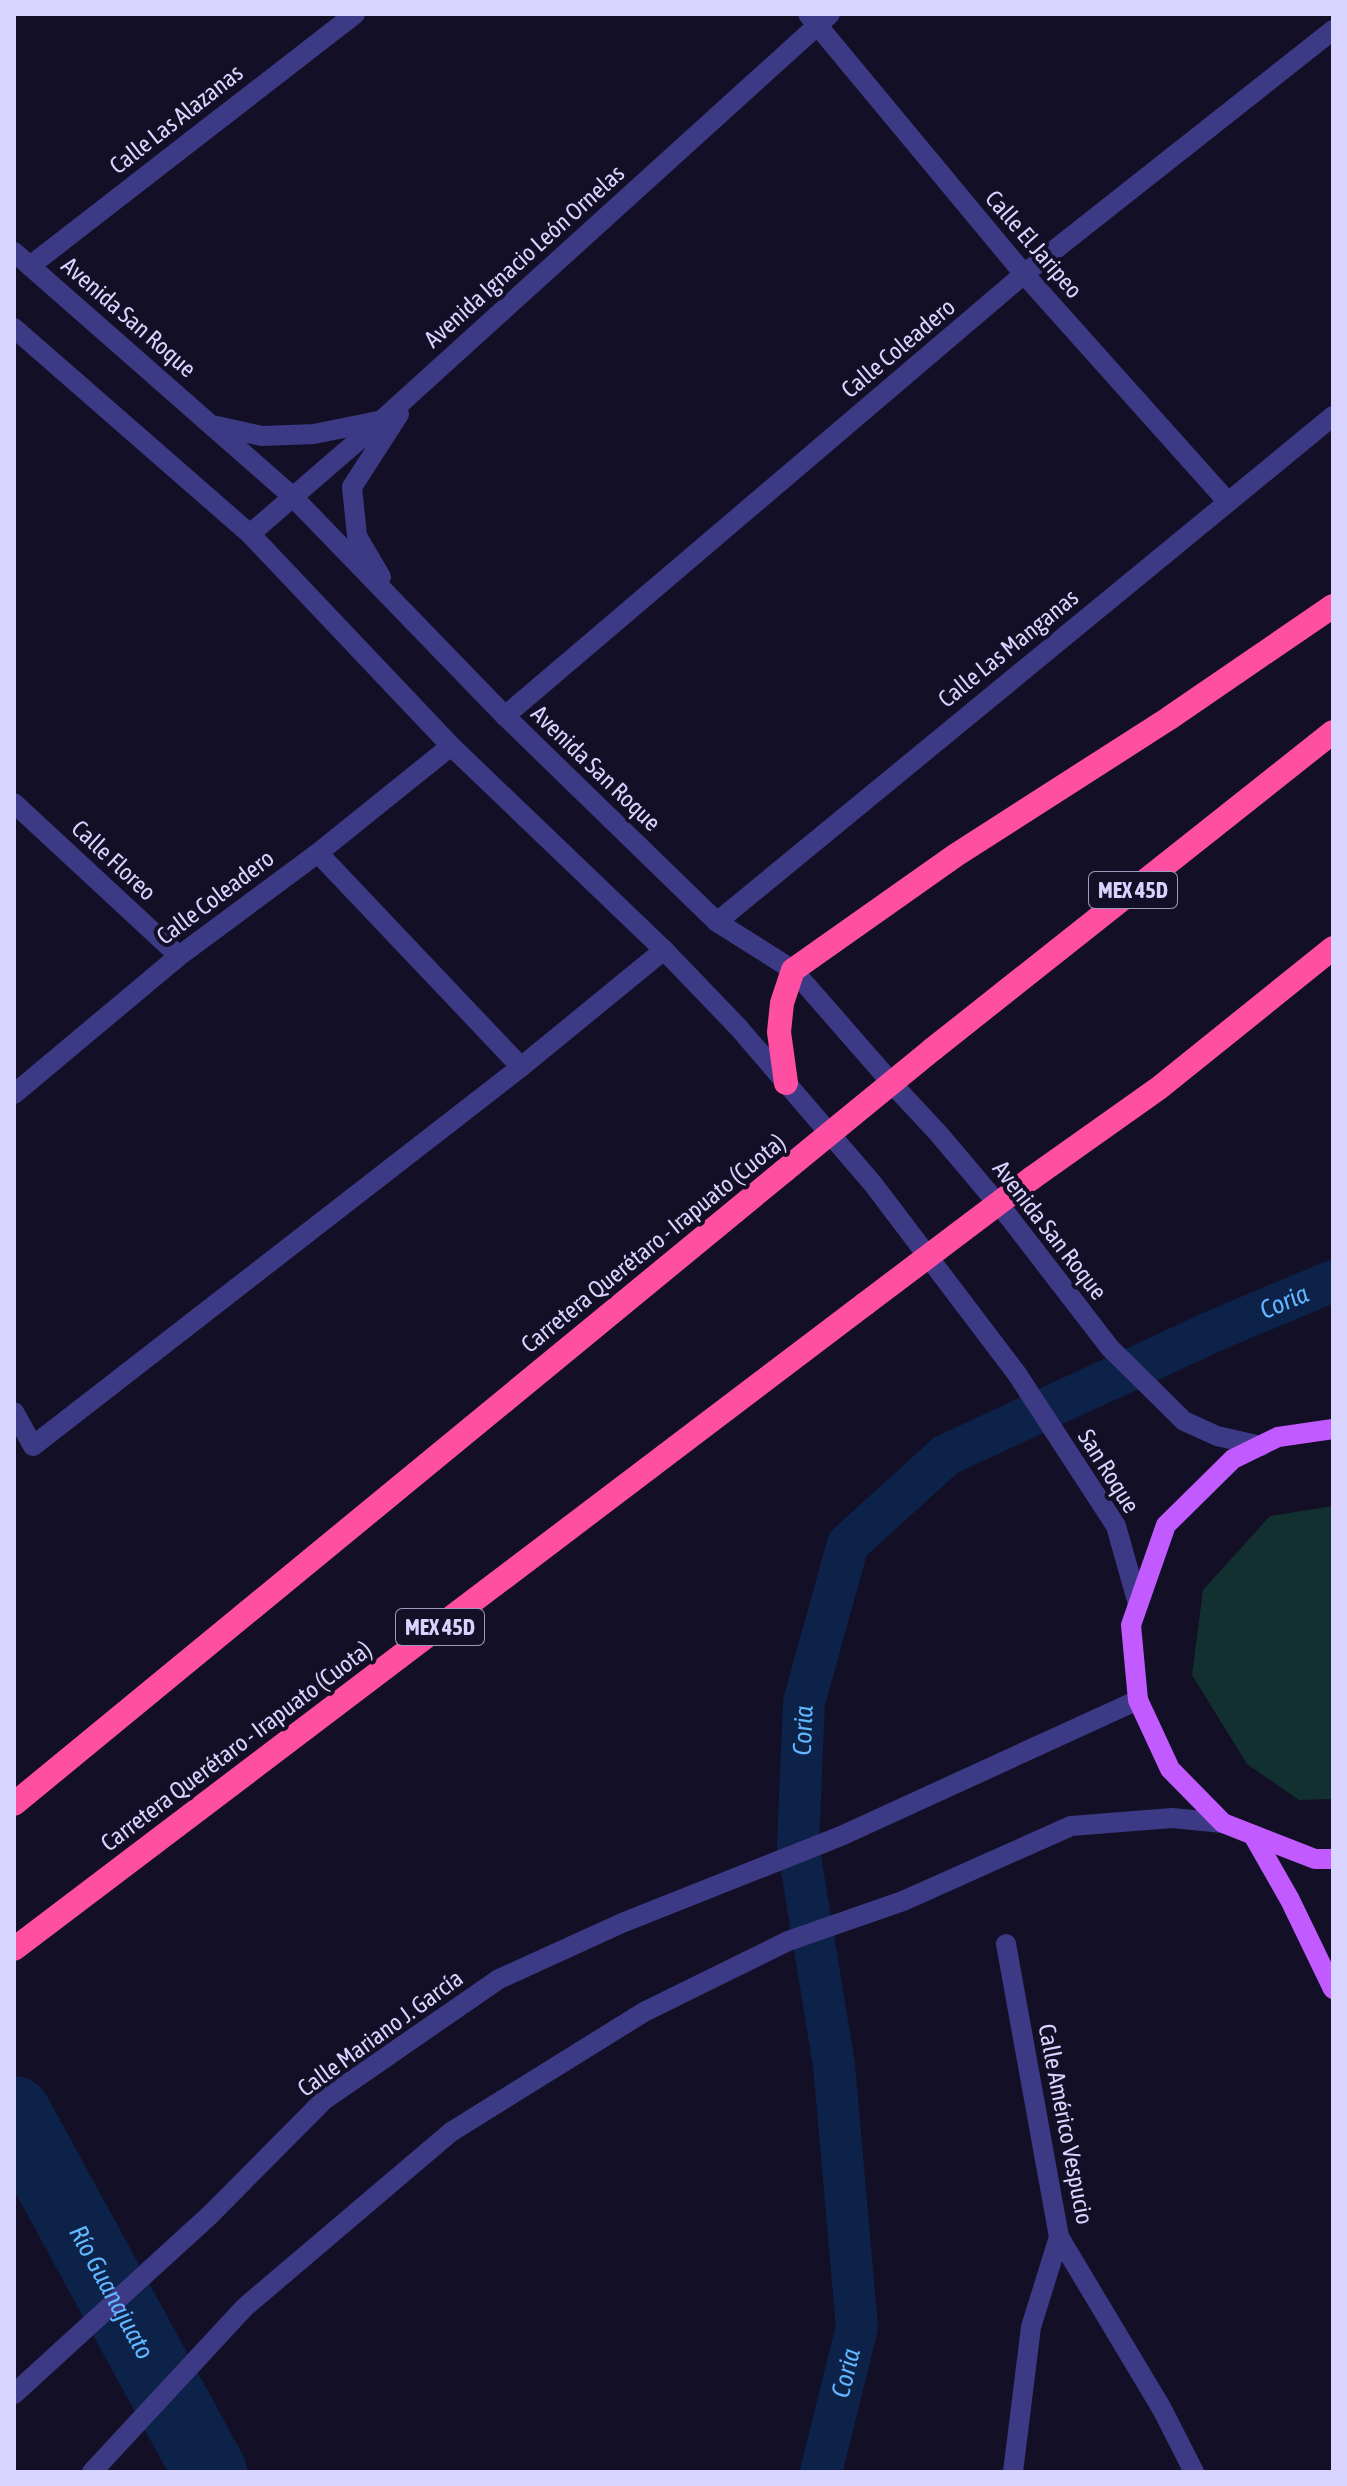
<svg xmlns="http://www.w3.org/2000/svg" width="1347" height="2486" font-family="'Asap Condensed',sans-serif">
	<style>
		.green { fill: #12302f }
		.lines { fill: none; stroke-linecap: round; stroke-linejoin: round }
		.canal { stroke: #0c2248; stroke-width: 42 }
		.river { stroke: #0c2248; stroke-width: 74 }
		.minor { stroke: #3d3a85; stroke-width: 20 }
		.major { stroke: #c25bff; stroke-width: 20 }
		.highway { stroke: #ff4fa3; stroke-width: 24 }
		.highway-bridge { stroke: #ff4fa3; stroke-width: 24 }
		.labels { text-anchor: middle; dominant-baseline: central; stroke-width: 8; stroke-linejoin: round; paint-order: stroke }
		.shield { fill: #130f26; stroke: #9e99be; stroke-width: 2 }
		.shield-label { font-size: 22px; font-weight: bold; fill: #d9d4ff }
		.street-label { font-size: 24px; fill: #d9d4ff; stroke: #130f26 }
		.water-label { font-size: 26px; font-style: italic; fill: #62b6ff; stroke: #130f26 }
	</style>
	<rect width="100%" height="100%" fill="#130f26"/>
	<path class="green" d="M 1333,1506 L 1333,1799 L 1299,1800 L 1247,1764 L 1192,1675 L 1203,1590 L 1270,1516 Z"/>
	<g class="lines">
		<path class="canal" id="s1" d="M 821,2472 L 857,2327 L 834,2065 L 798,1845 L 804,1702 L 848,1544 L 946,1455 L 1216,1330 L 1333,1281"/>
		<path class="river" id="s2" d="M 14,2113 L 210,2472"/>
		<g class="minor">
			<path d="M 808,14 L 1024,274 L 1227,501"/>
			<path d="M 14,252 L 293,497 L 505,716 L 717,922 L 793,970 L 896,1088 L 938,1133 L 1009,1217 L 1110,1348 L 1184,1421 L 1217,1436 L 1261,1446"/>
			<path d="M 30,266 L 355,14"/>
			<path d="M 14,328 L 250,534 L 451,746 L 664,950 L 738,1027 L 873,1184 L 1017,1374 L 1116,1526 L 1138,1604"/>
			<path d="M 217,426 L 262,436 L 314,434 L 378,421"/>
			<path d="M 250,534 L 382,420 L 830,14"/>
			<path d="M 381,577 L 357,536 L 352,487 L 399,414"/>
			<path d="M 505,716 L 1024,274 L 1333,30"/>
			<path d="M 14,803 L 179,956"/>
			<path d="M 318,853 L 521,1067"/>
			<path d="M 717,922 L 1333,416"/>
			<path d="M 14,1094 L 179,956 L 318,853 L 451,746"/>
			<path d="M 14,1412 L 33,1446 L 521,1067 L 664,950"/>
			<path d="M 1006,1944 L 1059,2237 L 1162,2409 L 1194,2472"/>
			<path d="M 14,2394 L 210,2215 L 324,2100 L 499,1979 L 622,1923 L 841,1836 L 1138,1700"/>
			<path d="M 92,2472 L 245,2307 L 451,2132 L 644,2012 L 788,1941 L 903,1901 L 1071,1826 L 1172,1818 L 1223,1823"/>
			<path d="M 1013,2472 L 1031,2327 L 1059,2237"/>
		</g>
		<g class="major">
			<path d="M 1333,1429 L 1278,1437 L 1233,1459 L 1166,1525 L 1131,1625 L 1138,1700 L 1170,1769 L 1223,1823 L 1315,1859 L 1333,1859"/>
			<path d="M 1253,1835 L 1290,1900 L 1333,1989"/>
		</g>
		<g class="highway">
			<path d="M 933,1049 L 1333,732"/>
			<path d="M 786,1083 L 779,1032 L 782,1003 L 793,970 L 956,855 L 1168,719 L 1333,606"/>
			<path d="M 1032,1178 L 1159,1088 L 1333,948"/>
			<path d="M 14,1804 L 784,1171"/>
			<path d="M 14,1949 L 865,1304"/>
		</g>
		<g class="highway-bridge">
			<path d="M 784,1171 L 933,1049"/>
			<path d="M 865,1304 L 1032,1178"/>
		</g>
	</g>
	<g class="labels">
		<g class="shield">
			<rect x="1089" y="872" width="88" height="36" rx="6"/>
			<rect x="396" y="1609" width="88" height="36" rx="6"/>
		</g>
		<g class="shield-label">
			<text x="1133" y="890">MEX 45D</text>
			<text x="440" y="1627">MEX 45D</text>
		</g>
		<g class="street-label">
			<text transform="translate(176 119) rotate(-38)">Calle Las Alazanas</text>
			<text transform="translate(1034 244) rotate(49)">Calle El Jaripeo</text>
			<text transform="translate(524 256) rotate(-42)">Avenida Ignacio León Ornelas</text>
			<text transform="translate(129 317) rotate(41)">Avenida San Roque</text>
			<text transform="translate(898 348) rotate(-40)">Calle Coleadero</text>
			<text transform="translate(1008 648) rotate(-39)">Calle Las Manganas</text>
			<text transform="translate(596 768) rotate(44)">Avenida San Roque</text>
			<text transform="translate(114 860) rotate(43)">Calle Floreo</text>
			<text transform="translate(215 897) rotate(-37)">Calle Coleadero</text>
			<text transform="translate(1050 1230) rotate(52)">Avenida San Roque</text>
			<text transform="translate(653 1243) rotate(-39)">Carretera Querétaro - Irapuato (Cuota)</text>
			<text transform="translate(1109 1471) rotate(58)">San Roque</text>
			<text transform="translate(236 1746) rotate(-37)">Carretera Querétaro - Irapuato (Cuota)</text>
			<text transform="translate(380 2033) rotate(-36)">Calle Mariano J. García</text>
			<text transform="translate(1066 2124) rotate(79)">Calle Américo Vespucio</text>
		</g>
		<g class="water-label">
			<text stroke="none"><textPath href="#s1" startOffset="1446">Coria</textPath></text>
			<text stroke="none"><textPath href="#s1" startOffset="750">Coria</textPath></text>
			<text stroke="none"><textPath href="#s2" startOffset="204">Río Guanajuato</textPath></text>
			<text stroke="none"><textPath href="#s1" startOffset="102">Coria</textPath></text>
		</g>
	</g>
	<rect width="1347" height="2486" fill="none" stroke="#d9d4ff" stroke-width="32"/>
</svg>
